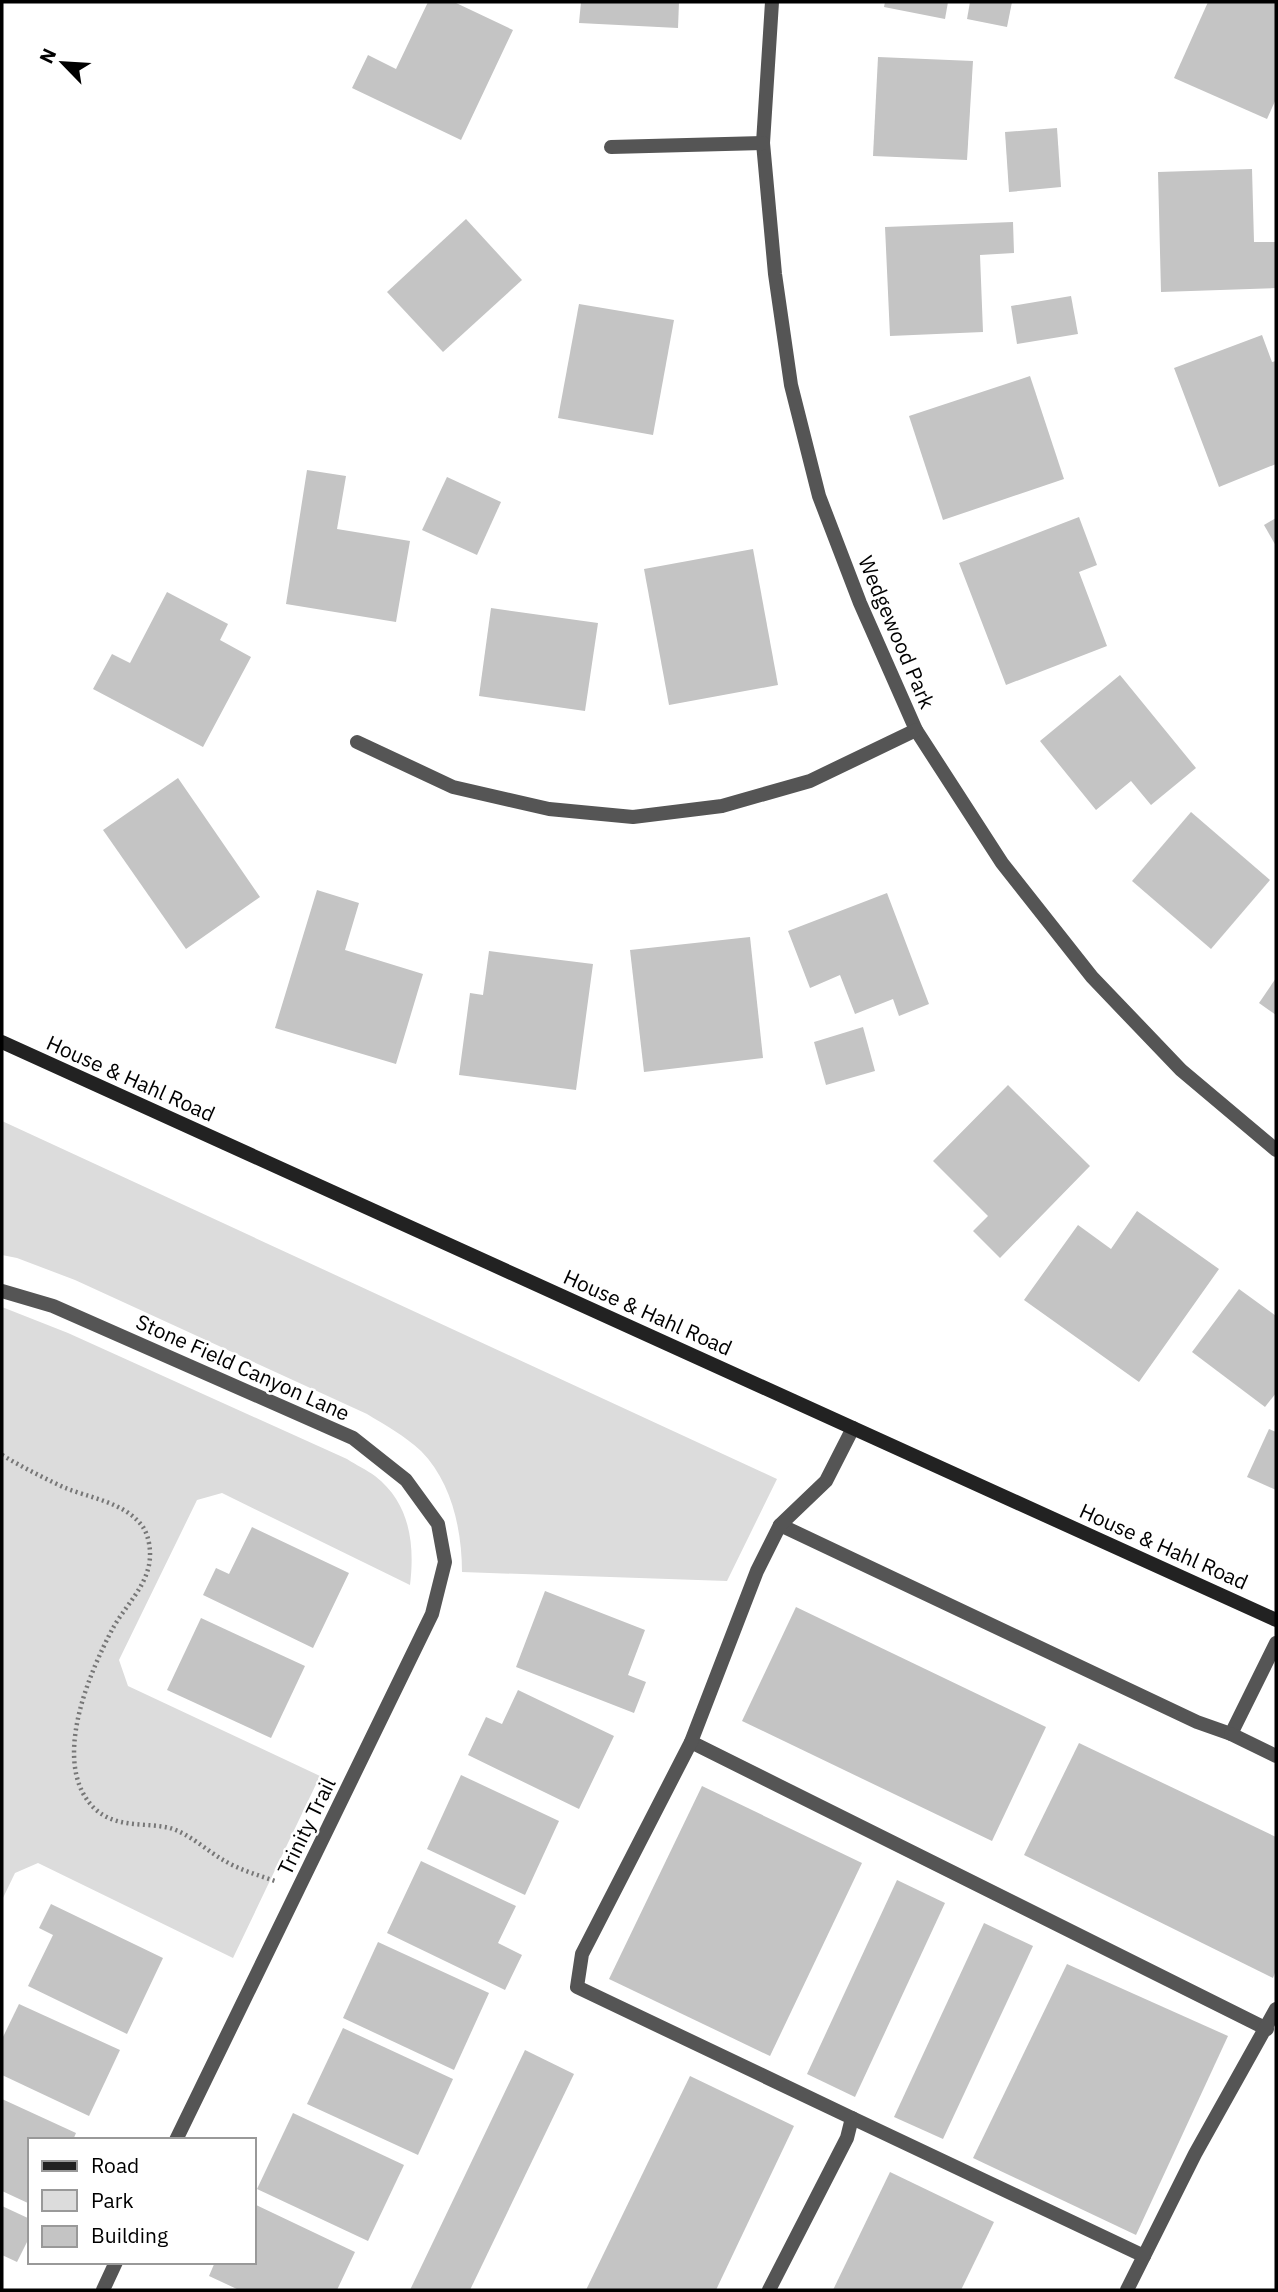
<svg xmlns="http://www.w3.org/2000/svg" width="1278" height="2292" font-family="'IBM Plex Sans',sans-serif">
	<style>
		.green { fill: #dcdcdc }
		.building { fill: #c4c4c4 }
		.lines { fill: none; stroke-linecap: round; stroke-linejoin: round }
		.path { stroke: #777; stroke-width: 4.5; stroke-dasharray: 2 3.5; stroke-linecap: butt }
		.lane { stroke: #555; stroke-width: 14 }
		.street { stroke: #555; stroke-width: 14 }
		.secondary { stroke: #222; stroke-width: 14 }
		.labels { text-anchor: middle; dominant-baseline: central; stroke-width: 5; stroke-linejoin: round; paint-order: stroke }
		.street-label { font-size: 21px; fill: #000; stroke: #fff }
	</style>
	<rect width="100%" height="100%" fill="#fff"/>
	<g class="green">
		<path d="M 2,1121 L 777,1479 L 727,1581 L 462,1572 C 462,1531 452,1482 421,1451 C 405,1436 385,1425 367,1414 L 75,1280 L 17,1258 L 2,1255 Z"/>
		<path d="M 2,1307 L 68,1333 L 347,1459 C 356,1465 367,1470 375,1476 C 410,1503 415,1544 410,1585 L 222,1493 L 197,1500 L 119,1660 L 128,1686 L 320,1776 L 233,1958 L 38,1863 L 15,1873 L 2,1900 Z"/>
	</g>
	<g class="building">
		<path d="M 428,2 L 454,2 L 513,30 L 461,140 L 352,88 L 368,55 L 396,69 Z"/>
		<path d="M 581,2 L 679,2 L 678,28 L 579,23 Z"/>
		<path d="M 885,2 L 948,2 L 945,19 L 884,7 Z"/>
		<path d="M 970,2 L 1012,2 L 1007,27 L 967,19 Z"/>
		<path d="M 1208,2 L 1276,2 L 1276,99 L 1267,119 L 1174,78 Z"/>
		<path d="M 878,57 L 973,61 L 967,160 L 873,156 Z"/>
		<path d="M 1057,128 L 1061,187 L 1009,192 L 1005,132 Z"/>
		<path d="M 1252,169 L 1254,242 L 1276,242 L 1276,288 L 1161,292 L 1158,172 Z"/>
		<path d="M 466,219 L 522,280 L 443,352 L 387,292 Z"/>
		<path d="M 1013,222 L 1014,253 L 980,255 L 983,332 L 890,336 L 885,227 Z"/>
		<path d="M 1071,296 L 1078,334 L 1017,344 L 1011,306 Z"/>
		<path d="M 579,304 L 674,320 L 653,435 L 558,418 Z"/>
		<path d="M 1262,335 L 1272,362 L 1276,361 L 1276,464 L 1219,487 L 1174,368 Z"/>
		<path d="M 1030,376 L 1064,479 L 943,520 L 909,416 Z"/>
		<path d="M 307,470 L 346,476 L 337,529 L 410,541 L 396,622 L 286,604 Z"/>
		<path d="M 447,477 L 501,502 L 477,555 L 422,530 Z"/>
		<path d="M 1079,517 L 1097,565 L 1079,572 L 1107,646 L 1006,685 L 959,563 Z"/>
		<path d="M 1276,518 L 1276,546 L 1264,525 Z"/>
		<path d="M 753,549 L 778,685 L 669,705 L 644,569 Z"/>
		<path d="M 167,592 L 228,624 L 220,640 L 251,657 L 203,747 L 93,689 L 112,654 L 130,663 Z"/>
		<path d="M 491,608 L 598,623 L 585,711 L 479,696 Z"/>
		<path d="M 1120,675 L 1196,768 L 1151,805 L 1131,781 L 1096,810 L 1040,741 Z"/>
		<path d="M 178,778 L 260,897 L 186,949 L 103,830 Z"/>
		<path d="M 1191,812 L 1270,880 L 1211,949 L 1132,881 Z"/>
		<path d="M 317,890 L 359,903 L 345,950 L 423,974 L 396,1064 L 275,1028 Z"/>
		<path d="M 887,893 L 929,1004 L 899,1016 L 893,999 L 855,1014 L 840,975 L 810,988 L 788,931 Z"/>
		<path d="M 750,937 L 763,1058 L 644,1072 L 630,950 Z"/>
		<path d="M 489,951 L 593,964 L 576,1090 L 459,1075 L 470,993 L 483,995 Z"/>
		<path d="M 1276,978 L 1276,1015 L 1259,1003 Z"/>
		<path d="M 863,1027 L 875,1071 L 826,1085 L 814,1042 Z"/>
		<path d="M 1008,1085 L 1090,1166 L 1000,1258 L 973,1231 L 988,1216 L 933,1161 Z"/>
		<path d="M 1137,1211 L 1219,1269 L 1139,1382 L 1024,1300 L 1078,1225 L 1111,1249 Z"/>
		<path d="M 1239,1289 L 1276,1316 L 1276,1393 L 1265,1407 L 1192,1352 Z"/>
		<path d="M 1269,1429 L 1276,1432 L 1276,1490 L 1247,1477 Z"/>
		<path d="M 252,1527 L 349,1573 L 313,1648 L 203,1595 L 216,1568 L 229,1574 Z"/>
		<path d="M 545,1591 L 645,1630 L 628,1675 L 646,1682 L 634,1713 L 516,1667 Z"/>
		<path d="M 796,1607 L 1046,1727 L 992,1841 L 742,1721 Z"/>
		<path d="M 201,1618 L 305,1666 L 271,1738 L 167,1690 Z"/>
		<path d="M 518,1690 L 614,1736 L 579,1809 L 468,1755 L 486,1717 L 502,1724 Z"/>
		<path d="M 1079,1743 L 1276,1837 L 1276,1970 L 1273,1978 L 1024,1855 Z"/>
		<path d="M 461,1775 L 559,1821 L 525,1895 L 427,1849 Z"/>
		<path d="M 702,1786 L 862,1863 L 770,2056 L 609,1979 Z"/>
		<path d="M 421,1861 L 516,1906 L 498,1943 L 522,1955 L 505,1990 L 387,1933 Z"/>
		<path d="M 897,1880 L 945,1903 L 855,2097 L 807,2074 Z"/>
		<path d="M 51,1904 L 163,1958 L 127,2034 L 28,1986 L 53,1935 L 39,1928 Z"/>
		<path d="M 984,1923 L 1033,1946 L 943,2139 L 894,2117 Z"/>
		<path d="M 378,1942 L 489,1993 L 454,2070 L 343,2018 Z"/>
		<path d="M 1067,1964 L 1228,2036 L 1136,2235 L 973,2158 Z"/>
		<path d="M 19,2004 L 120,2050 L 89,2116 L 2,2075 L 2,2039 Z"/>
		<path d="M 343,2028 L 453,2079 L 418,2155 L 307,2104 Z"/>
		<path d="M 525,2050 L 574,2074 L 470,2290 L 410,2290 Z"/>
		<path d="M 690,2076 L 794,2126 L 716,2290 L 586,2290 Z"/>
		<path d="M 2,2099 L 76,2133 L 73,2140 L 30,2140 L 30,2204 L 2,2191 Z"/>
		<path d="M 293,2113 L 404,2165 L 368,2241 L 257,2189 Z"/>
		<path d="M 890,2172 L 994,2222 L 961,2290 L 833,2290 Z"/>
		<path d="M 254,2204 L 355,2252 L 337,2290 L 239,2290 L 209,2276 L 215,2262 L 254,2262 Z"/>
		<path d="M 2,2206 L 30,2219 L 30,2236 L 17,2262 L 2,2255 Z"/>
	</g>
	<g class="lines">
		<path class="path" d="M 2,1455 C 22,1467 42,1477 63,1487 C 89,1498 125,1502 143,1527 C 150,1538 152,1556 148,1569 C 142,1591 124,1608 113,1628 C 89,1673 50,1764 94,1808 C 116,1829 145,1822 170,1828 C 190,1834 207,1851 225,1861 C 240,1870 258,1875 275,1881"/>
		<g class="lane">
			<path d="M 780,1525 L 1197,1722 L 1231,1734 L 1276,1643"/>
			<path d="M 1231,1734 L 1276,1756"/>
			<path d="M 691,1742 L 1267,2029"/>
			<path d="M 852,2118 L 1144,2256"/>
			<path d="M 769,2290 L 847,2138 L 852,2118 L 577,1987 L 582,1954 L 691,1742 L 757,1571 L 780,1525 L 826,1481 L 853,1428"/>
			<path d="M 1127,2290 L 1195,2154 L 1276,2009"/>
		</g>
		<g class="street">
			<path d="M 772,2 L 763,143 L 775,274 L 791,385 L 819,496 L 860,603 L 916,730 L 1002,863 L 1092,977 L 1181,1070 L 1276,1150"/>
			<path d="M 611,147 L 763,143"/>
			<path d="M 357,742 L 453,787 L 549,809 L 633,817 L 722,806 L 810,781 L 916,730"/>
			<path d="M 2,1291 L 53,1306 L 353,1438 L 406,1480 L 438,1524 L 445,1562 L 432,1614 L 176,2140"/>
			<path d="M 103,2290 L 116,2262"/>
		</g>
		<path class="secondary" d="M 2,1042 L 1276,1620"/>
	</g>
	<g class="labels">
		<g class="street-label">
			<text transform="translate(897 632) rotate(67)">Wedgewood Park</text>
			<text transform="translate(131 1078) rotate(24)">House &amp; Hahl Road</text>
			<text transform="translate(648 1312) rotate(24)">House &amp; Hahl Road</text>
			<text transform="translate(243 1367) rotate(24)">Stone Field Canyon Lane</text>
			<text transform="translate(1164 1546) rotate(24)">House &amp; Hahl Road</text>
			<text transform="translate(306 1826) rotate(-64)">Trinity Trail</text>
		</g>
	</g>
	<rect width="1278" height="2292" fill="none" stroke="#000000" stroke-width="7"/>
	<rect x="28" y="2138" width="228" height="126" fill="#ffffff" stroke="#999999" stroke-width="2"/>
	<rect x="42" y="2161" width="35" height="10" fill="#222222" stroke="#999999" stroke-width="2"/>
	<text x="91" y="2173" font-size="21" fill="#000000">Road</text>
	<rect x="42" y="2190" width="35" height="21" fill="#dcdcdc" stroke="#999999" stroke-width="2"/>
	<text x="91" y="2208" font-size="21" fill="#000000">Park</text>
	<rect x="42" y="2226" width="35" height="21" fill="#c4c4c4" stroke="#999999" stroke-width="2"/>
	<text x="91" y="2243" font-size="21" fill="#000000">Building</text>
	<g transform="translate(63 63) rotate(295)" stroke="#ffffff" stroke-width="5" paint-order="stroke">
	<path d="M0-5L12 26L0 18L-12 26Z" fill="#000000"/>
	<text y="-10" font-size="19" font-weight="bold" text-anchor="middle" fill="#000000">N</text>
	</g>
</svg>
